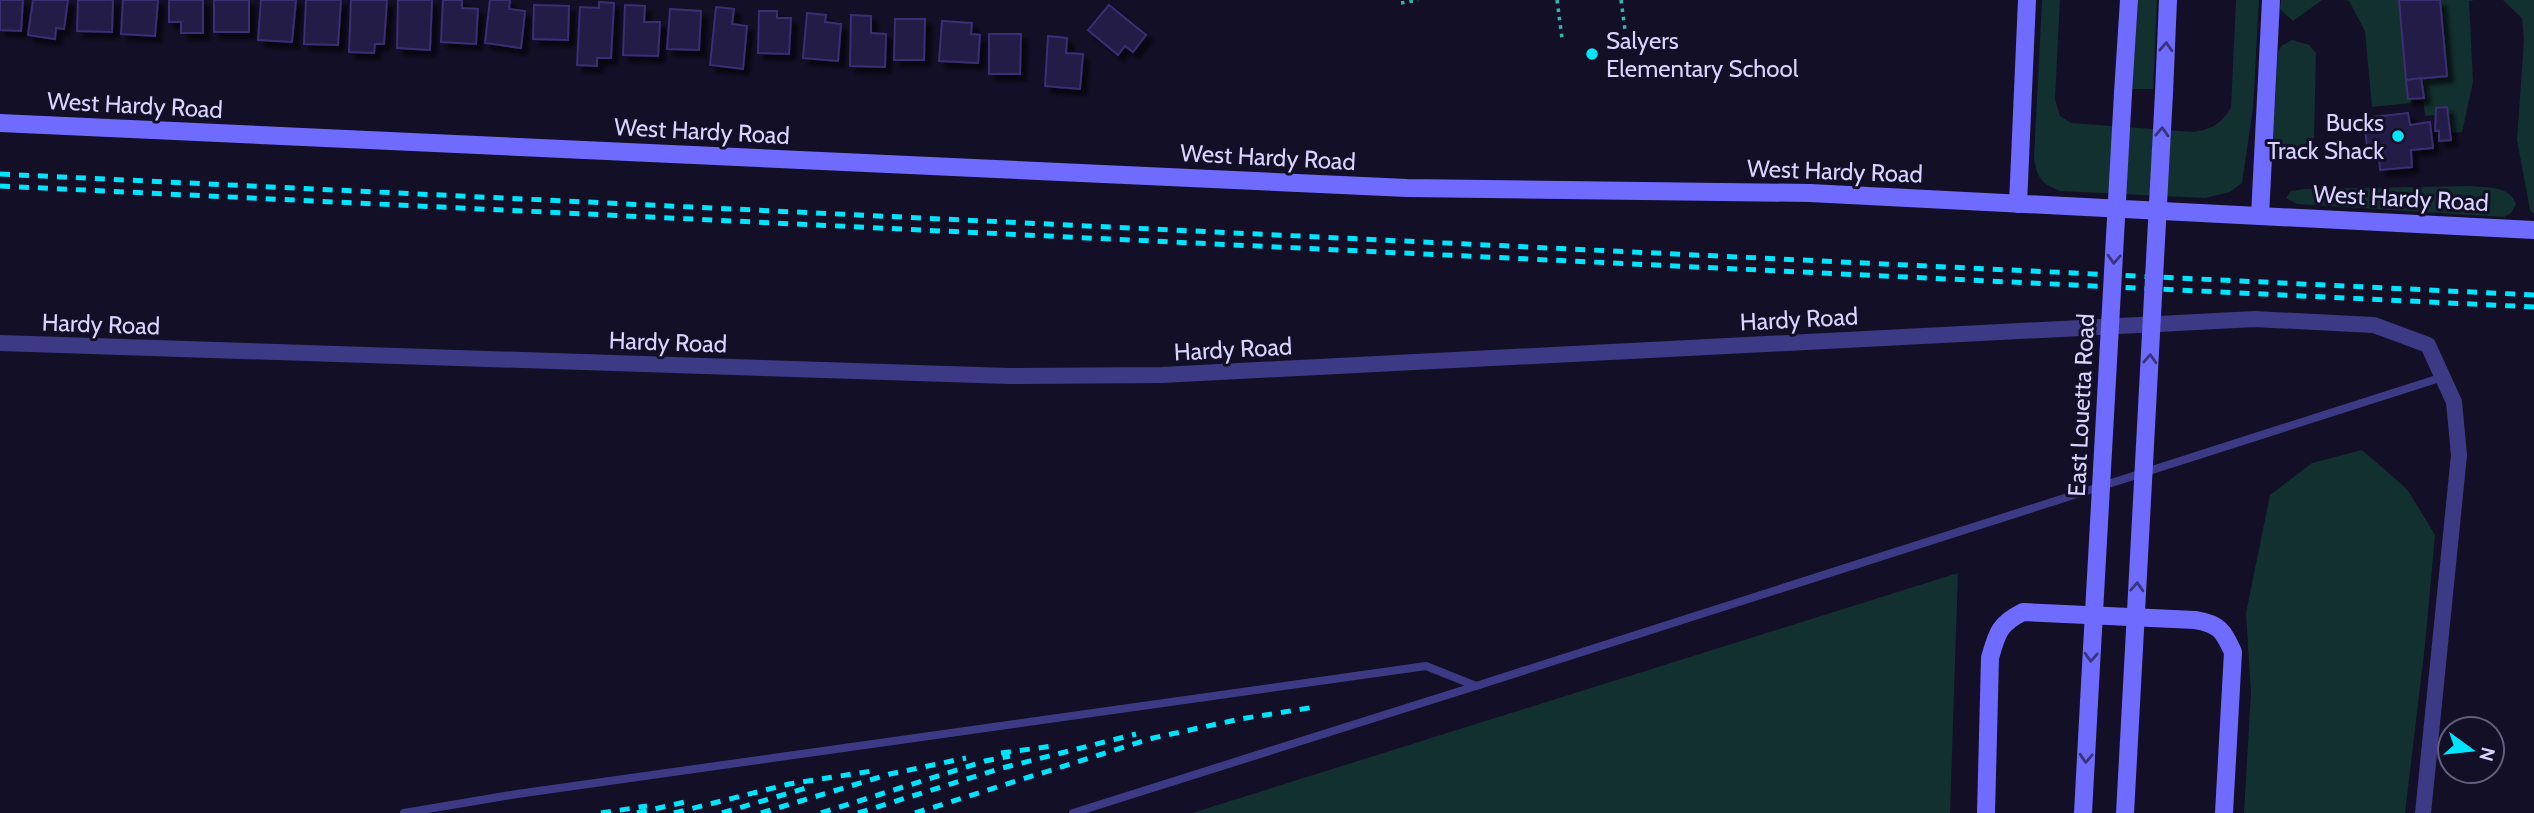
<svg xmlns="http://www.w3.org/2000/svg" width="2534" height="813" font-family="Cabin,sans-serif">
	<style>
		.green { fill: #12302f }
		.building { fill: #241b47; stroke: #3b2d73; stroke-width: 2; filter: url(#shadow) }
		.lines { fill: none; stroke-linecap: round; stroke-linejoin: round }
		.path { stroke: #2fb8b0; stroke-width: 3.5; stroke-dasharray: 3.5 5; stroke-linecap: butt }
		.service { stroke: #3d3a85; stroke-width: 8 }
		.minor { stroke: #3d3a85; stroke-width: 16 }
		.secondary { stroke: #6f6bff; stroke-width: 18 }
		.rail { stroke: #00e5ff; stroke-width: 5; stroke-dasharray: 10 9; stroke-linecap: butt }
		.secondary-bridge { stroke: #6f6bff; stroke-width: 18 }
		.oneway { stroke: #38347d }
		.poi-dot { fill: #00e5ff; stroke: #130f26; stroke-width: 2.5 }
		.labels { text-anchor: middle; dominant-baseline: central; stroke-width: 6; stroke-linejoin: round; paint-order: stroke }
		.poi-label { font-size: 24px; fill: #d9d4ff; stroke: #130f26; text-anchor: start }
		.street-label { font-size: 24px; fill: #d9d4ff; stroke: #130f26 }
	</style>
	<defs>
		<filter id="shadow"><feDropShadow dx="6" dy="6" stdDeviation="2" flood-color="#0009"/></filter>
	</defs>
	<rect width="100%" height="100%" fill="#130f26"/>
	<g class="green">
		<path d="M 2042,0 L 2060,0 L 2055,99 L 2060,116 L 2071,123 L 2193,132 C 2212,129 2220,125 2231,108 L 2236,0 L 2259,0 L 2253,108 L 2242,183 L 2230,192 L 2205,198 L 2060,191 C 2041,184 2037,177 2034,158 Z"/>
		<path d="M 2138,0 L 2157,0 L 2153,89 L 2132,89 Z"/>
		<path d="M 2281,0 L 2322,0 L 2293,21 L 2280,9 Z"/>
		<path d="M 2346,0 L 2399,0 L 2408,99 L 2411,99 L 2411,103 L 2372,107 L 2365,31 L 2349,1 Z"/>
		<path d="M 2440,0 L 2475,0 L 2469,1 L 2473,82 L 2462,132 L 2450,133 L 2446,107 L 2436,108 L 2436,115 L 2425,116 L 2421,78 L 2447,75 Z"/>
		<path d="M 2503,0 L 2534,0 L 2534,214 L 2530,210 L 2517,140 L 2524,40 L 2522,18 Z"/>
		<path d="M 2292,40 L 2309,45 L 2316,53 L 2314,138 L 2303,152 L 2288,160 L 2278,159 L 2272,154 L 2278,52 L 2281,46 Z"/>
		<path d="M 2470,186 C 2487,188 2509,185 2516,204 L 2511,213 L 2504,217 L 2297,204 L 2286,198 L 2291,191 L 2304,189 Z"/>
		<path d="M 2362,450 L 2407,489 L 2435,535 L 2425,645 L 2405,813 L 2244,813 L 2251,693 L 2246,613 L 2270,495 L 2312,463 Z"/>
		<path d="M 1958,573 L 1950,813 L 1192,813 Z"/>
	</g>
	<g class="building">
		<path d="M 0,0 L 23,0 L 21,31 L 0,30 Z"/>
		<path d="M 33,0 L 68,0 L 64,29 L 56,28 L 55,39 L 28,35 Z"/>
		<path d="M 78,0 L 113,0 L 112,32 L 77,31 Z"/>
		<path d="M 123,0 L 158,0 L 155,36 L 121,34 Z"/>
		<path d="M 169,0 L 203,0 L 203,33 L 181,33 L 181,22 L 169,22 Z"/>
		<rect x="214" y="0" width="35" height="32"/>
		<path d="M 261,0 L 296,0 L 292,42 L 258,40 Z"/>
		<path d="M 306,0 L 341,0 L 338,45 L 304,44 Z"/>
		<path d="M 351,0 L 387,0 L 384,44 L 375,44 L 374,53 L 349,52 Z"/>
		<path d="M 398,0 L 432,0 L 430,50 L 397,48 Z"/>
		<path d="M 443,0 L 462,0 L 462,8 L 478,9 L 476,44 L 441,42 Z"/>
		<path d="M 490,0 L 510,0 L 509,9 L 525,11 L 521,48 L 485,43 Z"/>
		<path d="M 2399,0 L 2440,0 L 2447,76 L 2406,80 Z"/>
		<path d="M 599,2 L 614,3 L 611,58 L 597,58 L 597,66 L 577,65 L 580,7 L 599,8 Z"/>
		<path d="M 534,5 L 569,6 L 568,40 L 533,39 Z"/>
		<path d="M 625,5 L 645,6 L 644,22 L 660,22 L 658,56 L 623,55 Z"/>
		<path d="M 1109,5 L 1146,35 L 1133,52 L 1125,46 L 1118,55 L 1088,30 Z"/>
		<path d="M 716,7 L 734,9 L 732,24 L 747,26 L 743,69 L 710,65 Z"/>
		<path d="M 670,9 L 701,11 L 699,50 L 667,49 Z"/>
		<path d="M 759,11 L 777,11 L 777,18 L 791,18 L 789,54 L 758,53 Z"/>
		<path d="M 807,13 L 826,15 L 825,22 L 841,24 L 838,61 L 803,58 Z"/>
		<path d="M 851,15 L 871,16 L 871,33 L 886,34 L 885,67 L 850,66 Z"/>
		<path d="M 895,19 L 925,19 L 924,60 L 894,60 Z"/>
		<path d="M 942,21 L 972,23 L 971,34 L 980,35 L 978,63 L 939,61 Z"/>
		<path d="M 989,34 L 1021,34 L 1020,74 L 989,74 Z"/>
		<path d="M 1048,36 L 1067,38 L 1066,53 L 1083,54 L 1080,89 L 1045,86 Z"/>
		<path d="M 2421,78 L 2424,98 L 2408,99 L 2406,80 Z"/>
		<path d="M 2447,107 L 2451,140 L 2439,141 L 2439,131 L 2435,131 L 2436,108 Z"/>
		<path d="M 2408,113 L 2410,125 L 2430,122 L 2433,148 L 2411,150 L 2412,167 L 2380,170 L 2378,146 L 2367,147 L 2364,118 Z"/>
	</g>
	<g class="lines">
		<g class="path">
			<path d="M 1557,0 L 1562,38"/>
			<path d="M 1621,0 L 1625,30"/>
			<path d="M 1401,3 L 1418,0"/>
		</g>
		<g class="service">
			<path d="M 404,813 L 517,794 L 1426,666 L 1476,686 L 2443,377"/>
			<path d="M 1073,813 L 1476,686"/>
		</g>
		<path class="minor" d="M 0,343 L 1009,376 L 1162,375 L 2255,319 L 2374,325 L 2428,345 L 2454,402 L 2459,455 L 2423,813"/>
		<g class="secondary">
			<path d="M 2123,93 L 2129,0"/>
			<path d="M 2164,93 L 2168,0"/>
			<path d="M 0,123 L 1407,188 L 1810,193 L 2534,230"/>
			<path d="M 2018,204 L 2027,0"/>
			<path d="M 2260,216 L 2271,0"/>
			<path d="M 1986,813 L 1990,658 C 1997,633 1999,624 2023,612 L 2195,620 C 2220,624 2223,631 2233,652 L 2224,813"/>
			<path d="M 2083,813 L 2089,702"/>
			<path d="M 2125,813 L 2131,704"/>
		</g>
		<g class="rail">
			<path d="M 0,174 L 2534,295"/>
			<path d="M 0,186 L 2534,307"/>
			<path d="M 1001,753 L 1053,746"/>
			<path d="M 601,813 L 647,806"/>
			<path d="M 637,813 L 685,802"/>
			<path d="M 674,813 L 789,784 L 872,771"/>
			<path d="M 722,813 L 806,788"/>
			<path d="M 761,813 L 890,774 L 966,758"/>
			<path d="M 821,813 L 985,761 L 1010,756"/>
			<path d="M 858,813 L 1002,768 L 1136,734"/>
			<path d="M 915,813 L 1153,738 L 1240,719 L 1315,707"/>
		</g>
		<g class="secondary-bridge">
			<path d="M 2089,702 L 2123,93"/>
			<path d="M 2131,704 L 2164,93"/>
		</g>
	</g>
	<defs><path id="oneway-chevron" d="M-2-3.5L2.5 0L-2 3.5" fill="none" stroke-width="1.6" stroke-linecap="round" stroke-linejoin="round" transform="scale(1.75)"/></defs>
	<g class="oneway">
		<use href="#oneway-chevron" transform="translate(2166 47) rotate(-87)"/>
		<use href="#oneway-chevron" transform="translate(2162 132) rotate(-87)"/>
		<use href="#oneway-chevron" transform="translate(2114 259) rotate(93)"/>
		<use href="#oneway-chevron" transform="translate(2150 359) rotate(-87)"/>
		<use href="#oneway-chevron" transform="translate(2137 587) rotate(-87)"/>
		<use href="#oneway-chevron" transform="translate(2091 657) rotate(93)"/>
		<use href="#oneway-chevron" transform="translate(2086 758) rotate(93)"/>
	</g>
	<g class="poi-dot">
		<circle cx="1592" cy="54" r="7"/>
		<circle cx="2398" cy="136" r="7"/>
	</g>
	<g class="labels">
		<g class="poi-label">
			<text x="1606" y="40">Salyers<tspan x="1606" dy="28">Elementary School</tspan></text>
			<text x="2384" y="122" text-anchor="end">Bucks<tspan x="2384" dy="28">Track Shack</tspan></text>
		</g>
		<g class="street-label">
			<text transform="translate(135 105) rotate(3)">West Hardy Road</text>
			<text transform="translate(702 131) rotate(3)">West Hardy Road</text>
			<text transform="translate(1268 157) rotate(3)">West Hardy Road</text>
			<text transform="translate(1835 171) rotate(2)">West Hardy Road</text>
			<text transform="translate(2401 198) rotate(3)">West Hardy Road</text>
			<text transform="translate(1799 319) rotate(-3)">Hardy Road</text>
			<text transform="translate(101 324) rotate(2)">Hardy Road</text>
			<text transform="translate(668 342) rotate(2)">Hardy Road</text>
			<text transform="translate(1233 349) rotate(-3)">Hardy Road</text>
			<text transform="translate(2081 405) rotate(-87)">East Louetta Road</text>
		</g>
	</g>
	<g transform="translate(2471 750) rotate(105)"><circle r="33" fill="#130f26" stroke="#625e7d" stroke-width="2"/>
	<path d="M0-5L12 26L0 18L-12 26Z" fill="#00e5ff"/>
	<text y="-10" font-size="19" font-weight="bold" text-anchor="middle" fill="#d9d4ff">N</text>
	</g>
</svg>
